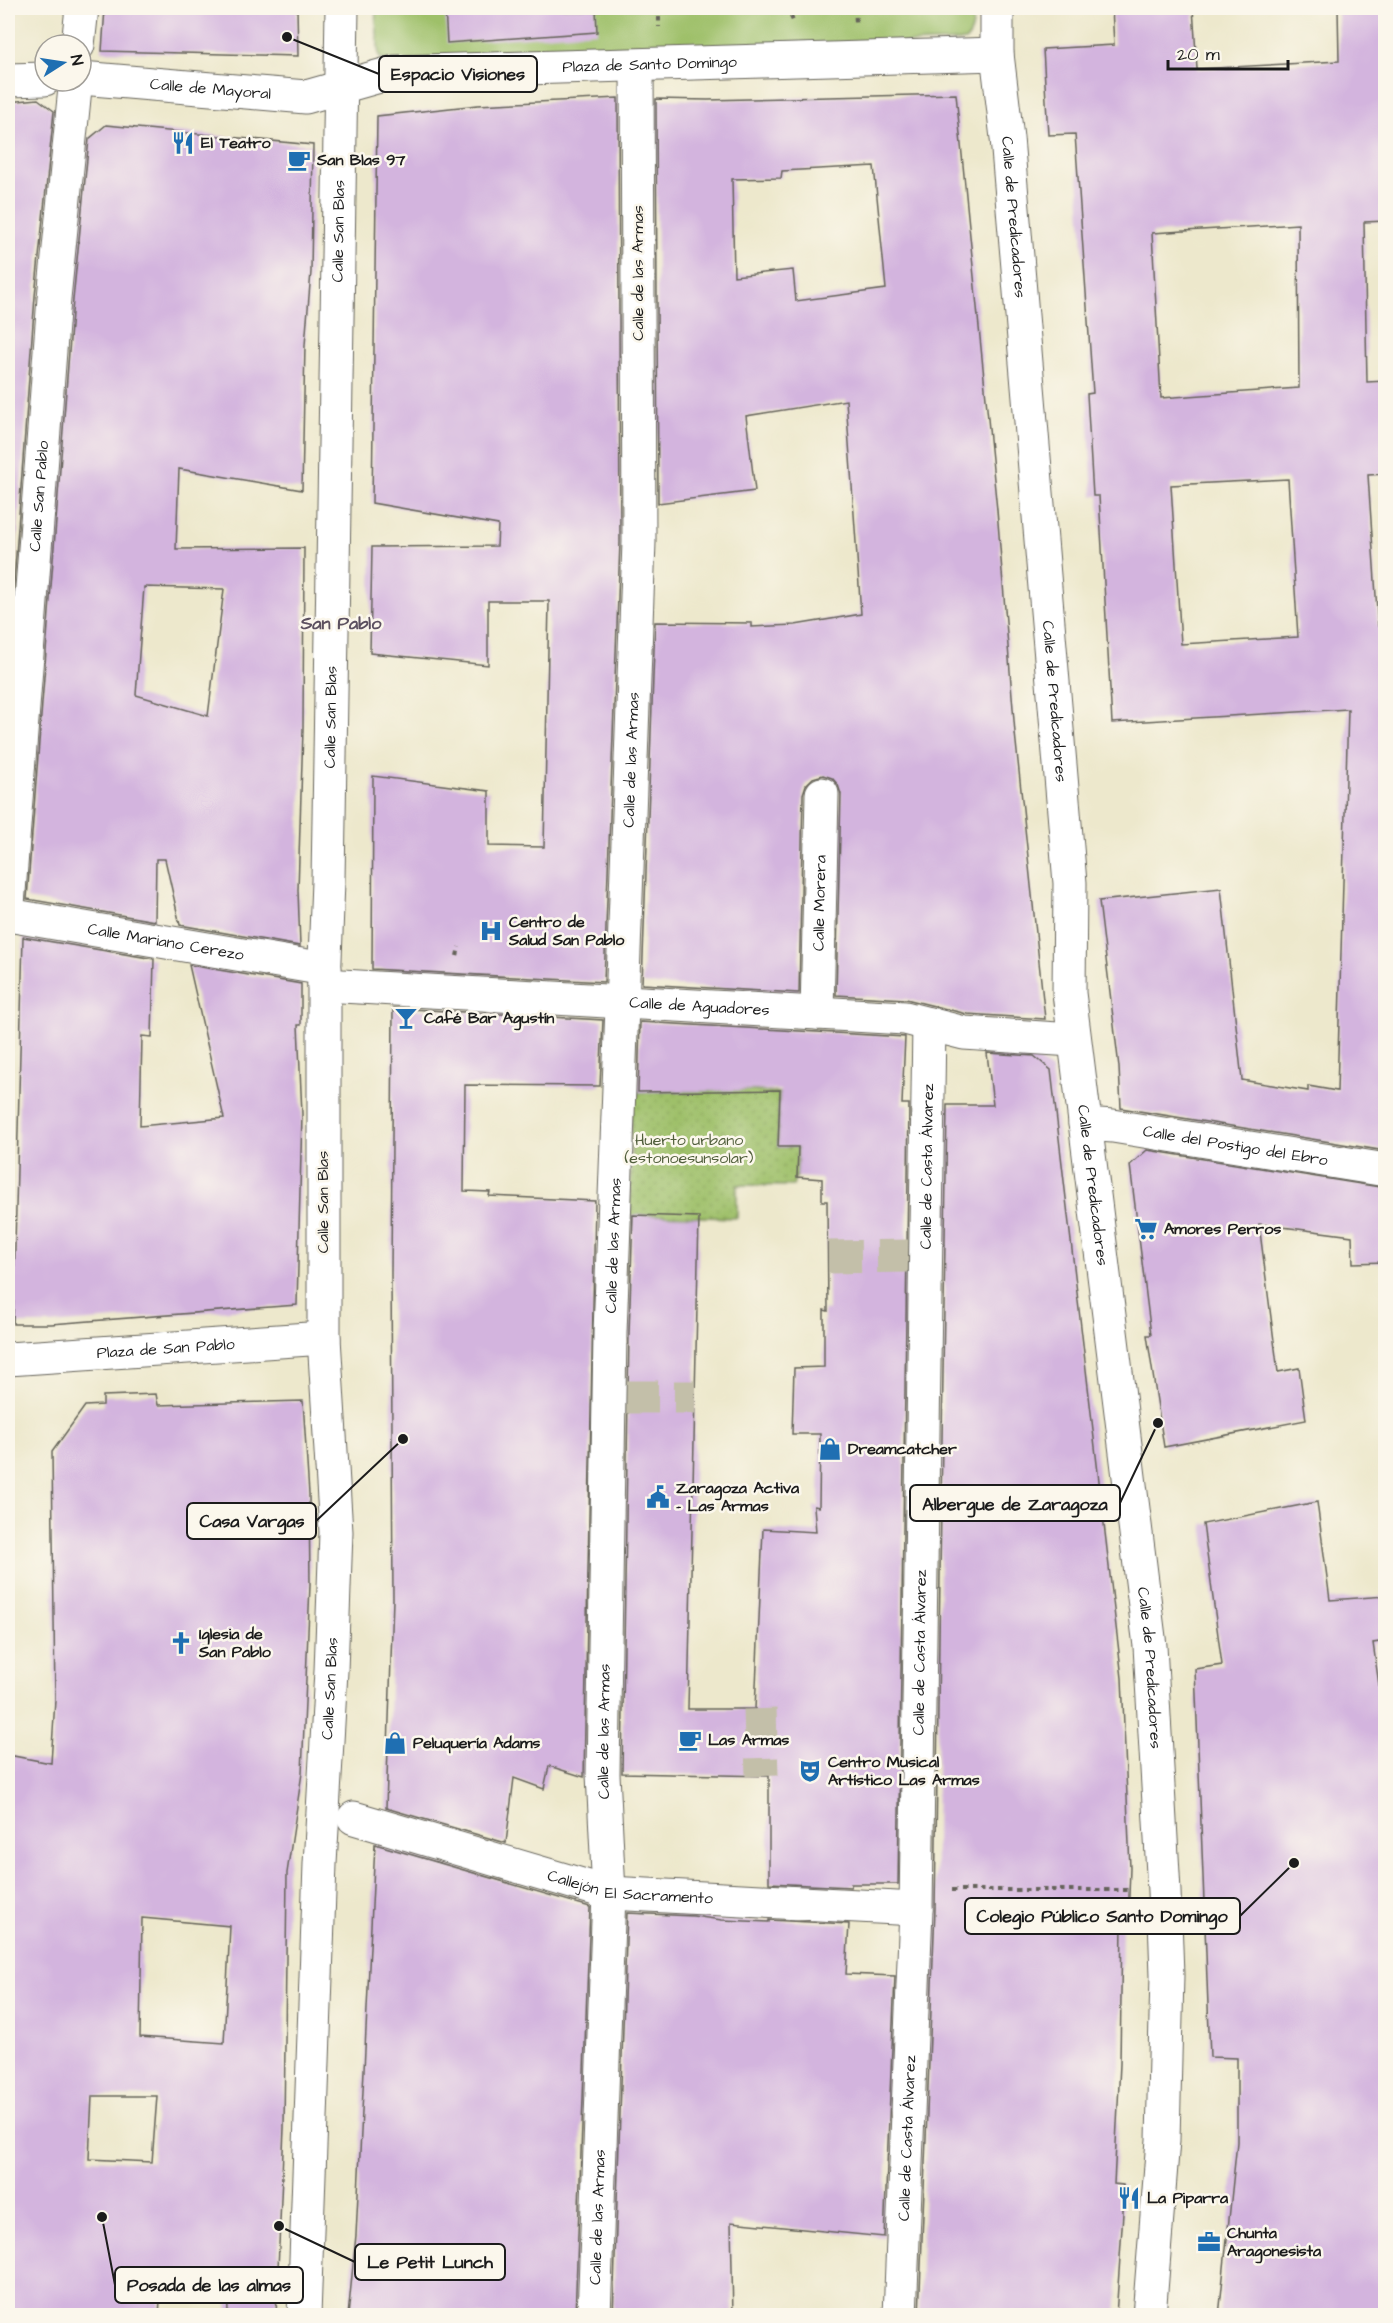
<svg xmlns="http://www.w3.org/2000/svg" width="1393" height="2323" font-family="'Architects Daughter',sans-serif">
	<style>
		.park { fill: #9ec069; stroke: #5d6e42; stroke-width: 1.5 }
		.garden { fill: url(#garden-dots); stroke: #5d6e42; stroke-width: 1.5 }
		.building { fill: #d3b4de; fill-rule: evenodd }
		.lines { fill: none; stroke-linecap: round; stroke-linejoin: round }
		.minor-tunnel { stroke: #c3bfa9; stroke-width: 33; stroke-dasharray: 33 16; stroke-linecap: butt }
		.minor-casing { stroke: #65635a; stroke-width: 35 }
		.path { stroke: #65635a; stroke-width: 4; stroke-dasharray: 4.5 4.5; stroke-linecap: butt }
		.minor { stroke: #fff; stroke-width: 33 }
		.labels { text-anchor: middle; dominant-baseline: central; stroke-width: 5; stroke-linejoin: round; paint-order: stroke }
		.street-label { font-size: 16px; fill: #1c1c1c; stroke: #fbf7ec }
		.poi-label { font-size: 16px; font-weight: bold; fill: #1c1c1c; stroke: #fbf7ec; text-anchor: start }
		.park-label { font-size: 16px; fill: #505e3b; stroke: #fbf7ec }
		.neighbourhood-label { font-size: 18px; font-weight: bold; fill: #5c5160; stroke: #fbf7ec }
		.leader { fill: none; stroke: #1c1c1c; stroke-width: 2 }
		.callout-dot { fill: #1c1c1c; stroke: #fbf7ec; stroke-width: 2 }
		.callout { fill: #fbf7ec; stroke: #1c1c1c; stroke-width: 2 }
		.callout-label { font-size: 18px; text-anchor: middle; font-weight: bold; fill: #1c1c1c }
	</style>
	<defs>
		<pattern id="garden-dots" width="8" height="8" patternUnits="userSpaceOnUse" patternTransform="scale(1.5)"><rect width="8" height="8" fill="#9ec069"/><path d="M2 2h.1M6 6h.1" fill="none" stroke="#88a45a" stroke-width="1.8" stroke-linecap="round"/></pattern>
	</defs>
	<rect width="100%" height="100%" fill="#fbf7ec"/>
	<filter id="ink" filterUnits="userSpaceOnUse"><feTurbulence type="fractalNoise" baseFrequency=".0167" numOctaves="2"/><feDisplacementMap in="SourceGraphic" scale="12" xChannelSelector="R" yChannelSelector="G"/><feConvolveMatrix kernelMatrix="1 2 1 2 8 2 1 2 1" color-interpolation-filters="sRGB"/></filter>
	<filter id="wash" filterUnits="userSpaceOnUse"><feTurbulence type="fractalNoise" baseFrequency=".008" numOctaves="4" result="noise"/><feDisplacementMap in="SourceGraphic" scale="24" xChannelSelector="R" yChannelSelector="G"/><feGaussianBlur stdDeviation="1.35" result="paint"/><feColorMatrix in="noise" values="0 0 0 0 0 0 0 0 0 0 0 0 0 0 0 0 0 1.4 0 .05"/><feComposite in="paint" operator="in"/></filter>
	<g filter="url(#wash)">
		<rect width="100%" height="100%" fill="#ede8cc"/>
		<path class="park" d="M 375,8 L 973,8 C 973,20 975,32 965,41 L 386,61 L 379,57 Z"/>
		<path class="garden" d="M 745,1090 L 779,1093 L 778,1147 L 798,1147 L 797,1177 L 795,1177 L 793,1186 L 737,1185 L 737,1218 L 630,1215 L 632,1092 Z"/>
		<g id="blocks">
			<g class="building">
				<path d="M 105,8 L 297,8 L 298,56 L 102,51 Z"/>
				<path d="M 445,8 L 596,8 L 597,32 L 447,43 Z"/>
				<path d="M 1112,8 L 1193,8 L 1197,69 L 1339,61 L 1338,8 L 1386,8 L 1386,221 L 1364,222 L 1367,382 L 1386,381 L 1386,474 L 1368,475 L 1378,626 L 1386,626 L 1386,1151 L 1121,1108 L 1119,1067 L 1099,901 L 1221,888 L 1242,1080 L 1308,1091 L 1308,1086 L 1337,1091 L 1348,709 L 1112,723 L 1099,496 L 1093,496 L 1087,394 L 1093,393 L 1075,134 L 1048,135 L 1043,49 L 1114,45 ZM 1298,224 L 1299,388 L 1161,398 L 1152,233 ZM 1288,479 L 1298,637 L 1181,644 L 1171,485 Z"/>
				<path d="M 956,94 L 997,510 L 1015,733 L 1045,1019 L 967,1014 L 906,999 L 836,995 L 841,794 L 838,785 L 832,778 L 823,775 L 813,778 L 806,785 L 803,794 L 799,993 L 642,984 L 655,622 L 752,623 L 752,627 L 795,625 L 861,614 L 846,400 L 746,416 L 755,491 L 658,503 L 656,99 L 708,100 ZM 874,166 L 886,289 L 796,301 L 793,270 L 734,276 L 732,179 L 781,178 L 782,171 Z"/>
				<path d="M 618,98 L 620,542 L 604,982 L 372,969 L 373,776 L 489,791 L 489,846 L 544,847 L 549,601 L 488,601 L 488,665 L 370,653 L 372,547 L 497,546 L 498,525 L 372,503 L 377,116 L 478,105 Z"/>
				<path d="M 38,99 L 54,111 L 35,296 L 8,663 L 8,102 Z"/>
				<path d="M 106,125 L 313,145 L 311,272 L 305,345 L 302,490 L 179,469 L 176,549 L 304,548 L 303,730 L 298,890 L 300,946 L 180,925 L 165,859 L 156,859 L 155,921 L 27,899 L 73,300 L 89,139 ZM 144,587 L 224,589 L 208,716 L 136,695 Z"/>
				<path d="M 23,937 L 154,959 L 152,1037 L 142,1036 L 140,1126 L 224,1118 L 189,965 L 301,984 L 301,1025 L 298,1025 L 302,1114 L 297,1305 L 51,1324 L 13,1324 Z"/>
				<path d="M 393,1008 L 603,1020 L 600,1086 L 465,1085 L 464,1191 L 490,1192 L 489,1196 L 595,1201 L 584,1777 L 549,1766 L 544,1789 L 514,1778 L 506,1843 L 386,1808 L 393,1599 L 391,1273 Z"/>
				<path d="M 640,1022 L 905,1037 L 902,1104 L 909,1104 L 898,1884 L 851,1884 L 851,1887 L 769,1883 L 769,1776 L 622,1773 L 629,1333 L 633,1215 L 699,1217 L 688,1709 L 755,1709 L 763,1529 L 816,1532 L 814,1506 L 819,1507 L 820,1434 L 792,1434 L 794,1368 L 824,1367 L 824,1310 L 828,1311 L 827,1201 L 822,1201 L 822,1179 L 797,1177 L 798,1147 L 778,1147 L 780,1090 L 638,1092 Z"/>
				<path d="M 987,1053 L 1034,1056 L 1051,1070 L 1122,1678 L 1130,1868 L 1128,1923 L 1122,1923 L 1120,2064 L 1114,2184 L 1123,2185 L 1123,2213 L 1116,2316 L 919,2316 L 935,1909 L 947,1105 L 993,1105 Z"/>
				<path d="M 1147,1150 L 1386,1188 L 1386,1262 L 1353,1263 L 1352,1236 L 1259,1224 L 1278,1372 L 1299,1368 L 1306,1420 L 1164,1447 L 1147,1335 L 1151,1335 L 1130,1165 Z"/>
				<path d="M 156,1394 L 158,1405 L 303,1401 L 309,1494 L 310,1585 L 302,1773 L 287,1873 L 284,2128 L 276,2316 L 228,2316 L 227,2272 L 162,2271 L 159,2316 L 8,2316 L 8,1755 L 51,1763 L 55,1700 L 52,1452 L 85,1406 L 103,1405 L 103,1396 ZM 142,1918 L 230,1926 L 224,2043 L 140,2037 ZM 92,2096 L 157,2096 L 152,2162 L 89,2159 Z"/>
				<path d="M 1317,1502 L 1330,1600 L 1386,1596 L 1386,1641 L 1373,1643 L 1386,1734 L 1386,2316 L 1219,2316 L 1237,2142 L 1237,2058 L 1210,2057 L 1195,1669 L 1222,1665 L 1203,1524 Z"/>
				<path d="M 375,1844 L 590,1907 L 575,2316 L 348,2316 L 356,2235 Z"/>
				<path d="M 627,1913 L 693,1916 L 722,1920 L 769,1922 L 769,1920 L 849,1924 L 846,1974 L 895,1976 L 884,2237 L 731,2222 L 733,2316 L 613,2316 Z"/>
			</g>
		</g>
	</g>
	<g filter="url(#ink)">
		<use href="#blocks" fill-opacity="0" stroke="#65635a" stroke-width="1.5"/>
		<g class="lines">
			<g class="minor-tunnel">
				<path d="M 828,1257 L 909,1256"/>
				<path d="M 625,1397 L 695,1397"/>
				<path d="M 760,1709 L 762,1776"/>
			</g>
			<g class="minor-casing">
				<g id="minor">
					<path id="s1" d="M 997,8 L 997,54 L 1007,138 L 1070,883 L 1069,993 L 1150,1646 L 1164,1891 L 1167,1975 L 1163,2140 L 1149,2316"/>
					<path d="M 78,45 L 82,8"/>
					<path id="s2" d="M 81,78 L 306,97 L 394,72 L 997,54"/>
					<path d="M 8,80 L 45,79"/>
					<path id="s3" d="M 8,905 L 54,298 L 75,88"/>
					<path id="s4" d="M 8,915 L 325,969"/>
					<path id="s5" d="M 324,985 L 905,1018 L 964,1033 L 1073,1040"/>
					<path id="s6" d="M 817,1013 L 822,794"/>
					<path id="s7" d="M 1085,1124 L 1113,1126 L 1386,1170"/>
					<path id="s8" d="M 8,1359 L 324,1338"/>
					<path id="s9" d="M 354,1818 L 609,1893 L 916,1909"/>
					<path id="s10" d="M 304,2316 L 320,1864 L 331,1671 L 336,1532 L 324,1338 L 324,985 L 328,881 L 342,8"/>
					<path id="s11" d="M 594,2316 L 609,1893 L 603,1774 L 610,1333 L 639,542 L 637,66"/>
					<path id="s12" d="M 900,2316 L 916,1909 L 929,1024"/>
				</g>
			</g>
			<g class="path">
				<path d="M 659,8 L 659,27"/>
				<path d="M 787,8 L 794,23"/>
				<path d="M 855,8 L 856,23"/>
				<path d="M 457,956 L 459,947"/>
				<path d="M 952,1890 L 1128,1890"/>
			</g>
			<use href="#minor" class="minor"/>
		</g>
	</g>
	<defs>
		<g id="restaurant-bare" transform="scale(1.8)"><path d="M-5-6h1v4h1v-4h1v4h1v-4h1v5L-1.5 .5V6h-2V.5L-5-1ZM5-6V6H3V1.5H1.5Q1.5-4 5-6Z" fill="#1f6fb2" stroke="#fbf7ec" stroke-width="2.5" paint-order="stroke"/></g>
		<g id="cafe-bare" transform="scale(1.8)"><path d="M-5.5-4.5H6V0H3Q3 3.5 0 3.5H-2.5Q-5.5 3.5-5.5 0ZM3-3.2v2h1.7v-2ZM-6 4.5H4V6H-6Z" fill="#1f6fb2" stroke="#fbf7ec" stroke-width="2.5" paint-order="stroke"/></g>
		<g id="hospital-bare" transform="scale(1.8)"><path d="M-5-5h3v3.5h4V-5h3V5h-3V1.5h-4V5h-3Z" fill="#1f6fb2" stroke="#fbf7ec" stroke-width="2.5" paint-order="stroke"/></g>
		<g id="bar-bare" transform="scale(1.8)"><path d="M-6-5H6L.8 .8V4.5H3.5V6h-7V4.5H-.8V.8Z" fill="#1f6fb2" stroke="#fbf7ec" stroke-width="2.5" paint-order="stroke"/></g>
		<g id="supermarket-bare" transform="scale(1.8)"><path d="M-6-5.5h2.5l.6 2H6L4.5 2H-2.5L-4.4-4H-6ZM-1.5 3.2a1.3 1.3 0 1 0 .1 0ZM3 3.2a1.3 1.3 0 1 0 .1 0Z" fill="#1f6fb2" stroke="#fbf7ec" stroke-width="2.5" paint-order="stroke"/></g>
		<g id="shop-bare" transform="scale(1.8)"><path d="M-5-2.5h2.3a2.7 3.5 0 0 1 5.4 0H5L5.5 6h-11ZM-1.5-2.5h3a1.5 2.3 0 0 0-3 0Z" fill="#1f6fb2" stroke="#fbf7ec" stroke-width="2.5" paint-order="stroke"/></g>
		<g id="civic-bare" transform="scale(1.8)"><path d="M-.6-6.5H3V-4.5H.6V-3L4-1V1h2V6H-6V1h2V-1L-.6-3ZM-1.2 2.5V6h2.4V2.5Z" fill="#1f6fb2" stroke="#fbf7ec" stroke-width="2.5" paint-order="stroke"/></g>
		<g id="church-bare" transform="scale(1.8)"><path d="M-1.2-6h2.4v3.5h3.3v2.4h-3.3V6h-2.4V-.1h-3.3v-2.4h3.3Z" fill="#1f6fb2" stroke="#fbf7ec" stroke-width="2.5" paint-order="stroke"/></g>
		<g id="theatre-bare" transform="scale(1.8)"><path d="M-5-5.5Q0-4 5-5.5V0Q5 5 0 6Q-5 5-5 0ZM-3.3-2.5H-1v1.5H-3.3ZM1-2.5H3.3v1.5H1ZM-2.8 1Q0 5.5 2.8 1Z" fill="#1f6fb2" stroke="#fbf7ec" stroke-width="2.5" paint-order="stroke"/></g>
		<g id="office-bare" transform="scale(1.8)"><path d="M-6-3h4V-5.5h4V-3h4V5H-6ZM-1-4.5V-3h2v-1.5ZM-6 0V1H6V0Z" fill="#1f6fb2" stroke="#fbf7ec" stroke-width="2.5" paint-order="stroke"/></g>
	</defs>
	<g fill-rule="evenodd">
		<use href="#restaurant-bare" x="183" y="143"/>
		<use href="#cafe-bare" x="299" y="160"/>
		<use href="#hospital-bare" x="491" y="931"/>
		<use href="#bar-bare" x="406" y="1018"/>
		<use href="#supermarket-bare" x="1146" y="1229"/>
		<use href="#shop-bare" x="830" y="1449"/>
		<use href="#civic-bare" x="658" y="1497"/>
		<use href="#church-bare" x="181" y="1643"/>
		<use href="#cafe-bare" x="690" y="1740"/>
		<use href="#shop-bare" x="395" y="1743"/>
		<use href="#theatre-bare" x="810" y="1771"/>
		<use href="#restaurant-bare" x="1129" y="2198"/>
		<use href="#office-bare" x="1209" y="2242"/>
	</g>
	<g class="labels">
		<g class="street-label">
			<text stroke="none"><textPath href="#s2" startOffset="573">Plaza de Santo Domingo</textPath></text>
			<text stroke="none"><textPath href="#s2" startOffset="130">Calle de Mayoral</textPath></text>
			<text stroke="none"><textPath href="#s1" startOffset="210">Calle de Predicadores</textPath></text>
			<text stroke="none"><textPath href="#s10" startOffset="2086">Calle San Blas</textPath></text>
			<text transform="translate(638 273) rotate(-90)">Calle de las Armas</text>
			<text stroke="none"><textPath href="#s3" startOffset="410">Calle San Pablo</textPath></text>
			<text stroke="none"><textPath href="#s1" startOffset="696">Calle de Predicadores</textPath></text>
			<text stroke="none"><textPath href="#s10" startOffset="1600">Calle San Blas</textPath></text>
			<text stroke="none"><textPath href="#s11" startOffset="1557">Calle de las Armas</textPath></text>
			<text stroke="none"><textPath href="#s6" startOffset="110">Calle Morera</textPath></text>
			<text stroke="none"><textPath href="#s4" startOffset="160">Calle Mariano Cerezo</textPath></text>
			<text stroke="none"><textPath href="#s5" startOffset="376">Calle de Aguadores</textPath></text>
			<text stroke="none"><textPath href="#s7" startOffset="152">Calle del Postigo del Ebro</textPath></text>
			<text stroke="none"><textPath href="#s12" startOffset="1150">Calle de Casta Álvarez</textPath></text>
			<text stroke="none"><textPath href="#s1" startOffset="1182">Calle de Predicadores</textPath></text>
			<text transform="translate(323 1202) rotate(-90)">Calle San Blas</text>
			<text stroke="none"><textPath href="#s11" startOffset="1071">Calle de las Armas</textPath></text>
			<text stroke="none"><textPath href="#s8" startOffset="158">Plaza de San Pablo</textPath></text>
			<text stroke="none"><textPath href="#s12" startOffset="664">Calle de Casta Álvarez</textPath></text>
			<text stroke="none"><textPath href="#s1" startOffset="1668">Calle de Predicadores</textPath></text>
			<text stroke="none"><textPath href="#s10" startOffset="628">Calle San Blas</textPath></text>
			<text stroke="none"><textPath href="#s11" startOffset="585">Calle de las Armas</textPath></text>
			<text stroke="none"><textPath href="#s9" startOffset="286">Callejón El Sacramento</textPath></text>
			<text stroke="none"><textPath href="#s12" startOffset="178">Calle de Casta Álvarez</textPath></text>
			<text stroke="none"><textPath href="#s11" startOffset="99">Calle de las Armas</textPath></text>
		</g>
		<g class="poi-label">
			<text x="201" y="143">El Teatro</text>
			<text x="317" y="160">San Blas 97</text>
			<text x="509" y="922">Centro de<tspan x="509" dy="18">Salud San Pablo</tspan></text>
			<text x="424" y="1018">Café Bar Agustín</text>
			<text x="1164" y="1229">Amores Perros</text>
			<text x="848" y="1449">Dreamcatcher</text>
			<text x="676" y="1488">Zaragoza Activa<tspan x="676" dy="18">- Las Armas</tspan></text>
			<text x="199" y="1634">Iglesia de<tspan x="199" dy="18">San Pablo</tspan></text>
			<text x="708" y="1740">Las Armas</text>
			<text x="413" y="1743">Peluquería Adams</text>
			<text x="828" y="1762">Centro Musical<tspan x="828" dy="18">Artístico Las Armas</tspan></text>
			<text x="1147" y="2198">La Piparra</text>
			<text x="1227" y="2233">Chunta<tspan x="1227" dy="18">Aragonesista</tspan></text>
		</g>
		<g class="park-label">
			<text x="689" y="1140">Huerto urbano<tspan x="689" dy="18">(estonoesunsolar)</tspan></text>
		</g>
		<g class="neighbourhood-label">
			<text x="341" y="623">San Pablo</text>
		</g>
	</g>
	<path class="leader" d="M287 37L379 74M1158 1423L1120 1503M403 1439L316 1521M1294 1863L1240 1916M279 2226L355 2262M102 2217L115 2285"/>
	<g class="callout-dot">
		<circle cx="287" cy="37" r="6"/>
		<circle cx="1158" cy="1423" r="6"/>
		<circle cx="403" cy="1439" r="6"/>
		<circle cx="1294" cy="1863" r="6"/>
		<circle cx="279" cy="2226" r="6"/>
		<circle cx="102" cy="2217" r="6"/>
	</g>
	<g class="callout">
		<rect x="379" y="56" width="158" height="36" rx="6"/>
		<rect x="910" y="1485" width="210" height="36" rx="6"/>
		<rect x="187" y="1503" width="129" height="36" rx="6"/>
		<rect x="965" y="1898" width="275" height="36" rx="6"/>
		<rect x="355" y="2244" width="150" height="36" rx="6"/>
		<rect x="115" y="2267" width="188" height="36" rx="6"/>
	</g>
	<g class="callout-label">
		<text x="458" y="80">Espacio Visiones</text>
		<text x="1015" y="1510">Albergue de Zaragoza</text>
		<text x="252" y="1527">Casa Vargas</text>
		<text x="1102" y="1922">Colegio Público Santo Domingo</text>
		<text x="430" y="2268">Le Petit Lunch</text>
		<text x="209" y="2291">Posada de las almas</text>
	</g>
	<rect width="1393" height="2323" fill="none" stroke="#fbf7ec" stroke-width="30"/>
	<g transform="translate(63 63) rotate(78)"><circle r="28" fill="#fbf7ec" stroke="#a29f99" stroke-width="1.5"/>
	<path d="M0-4.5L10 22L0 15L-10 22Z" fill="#1f6fb2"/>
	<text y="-9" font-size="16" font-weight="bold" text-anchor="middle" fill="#1c1c1c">N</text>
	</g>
	<path d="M1168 60v9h120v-9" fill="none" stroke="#1c1c1c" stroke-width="3"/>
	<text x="1177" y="60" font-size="18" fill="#1c1c1c" stroke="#fbf7ec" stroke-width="4.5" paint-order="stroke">20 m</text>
</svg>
